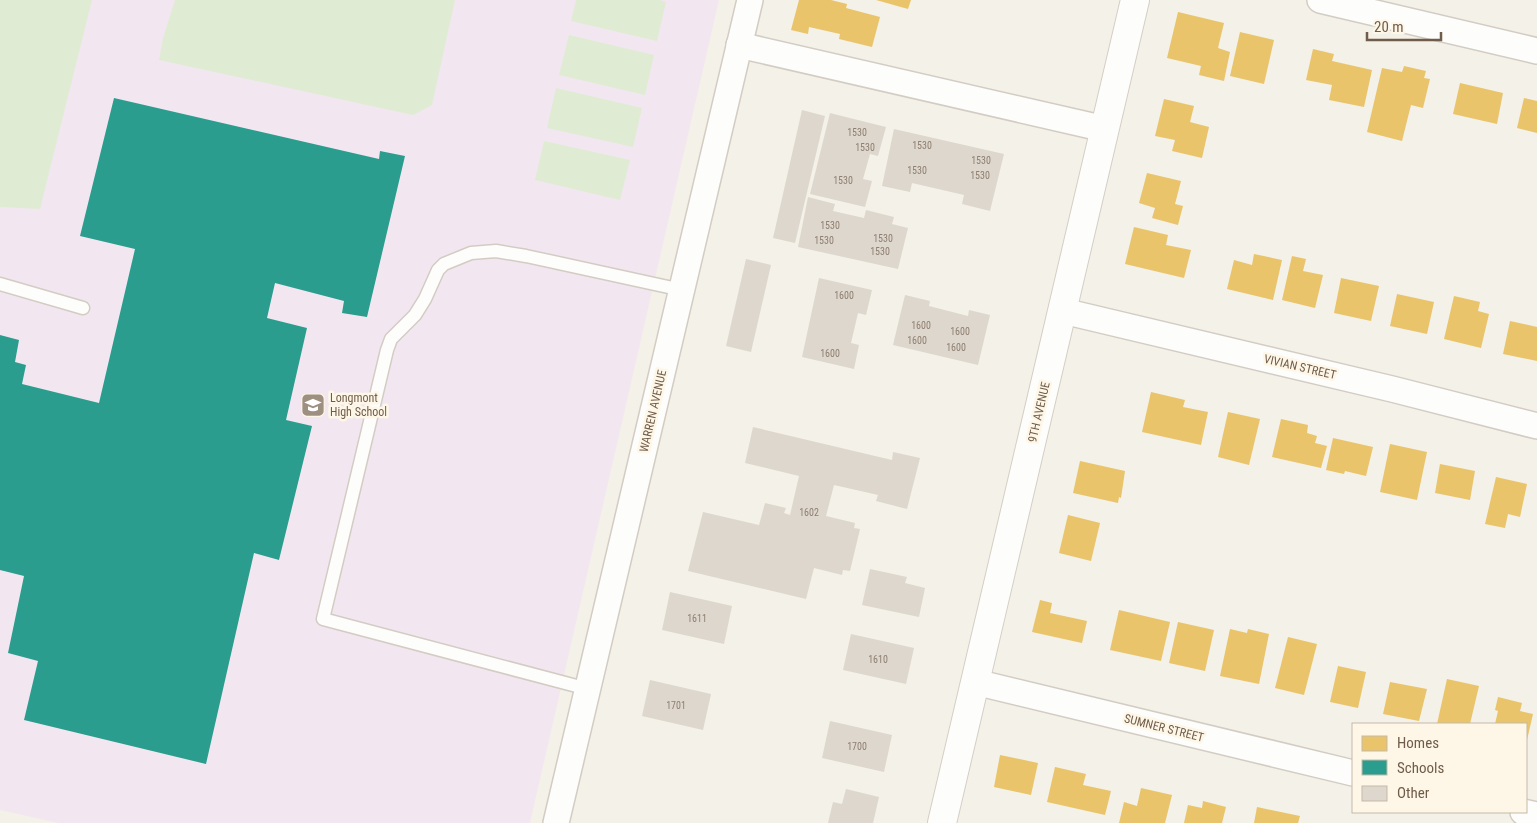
<svg xmlns="http://www.w3.org/2000/svg" width="1537" height="823" font-family="'Roboto Condensed',sans-serif">
	<style>
		.education { fill: #f2e7f0 }
		.pitch { fill: #dfecd3 }
		.homes { fill: #e9c46a }
		.schools { fill: #2a9d8f }
		.building { fill: #ded7ce }
		.lines { fill: none; stroke-linecap: round; stroke-linejoin: round }
		.service-casing { stroke: #d3ccc3; stroke-width: 15 }
		.minor-casing { stroke: #d3ccc3; stroke-width: 28 }
		.secondary-casing { stroke: #d5cec4; stroke-width: 30 }
		.service { stroke: #fdfdfc; stroke-width: 12 }
		.minor { stroke: #fdfdfc; stroke-width: 25 }
		.secondary { stroke: #fdfdfc; stroke-width: 28 }
		.labels { text-anchor: middle; dominant-baseline: central; stroke-width: 5; stroke-linejoin: round; paint-order: stroke }
		.number-label { font-size: 10px; fill: #8e7e6e }
		.street-label { font-size: 12px; fill: #705c4a; stroke: #fef7e8 }
		.poi-label { font-size: 12px; fill: #705c4a; stroke: #fef7e8; text-anchor: start }
	</style>
	<rect width="100%" height="100%" fill="#f4f1e8"/>
	<path class="education" d="M 0,0 L 719,0 L 530,823 L 58,823 L 0,810 Z"/>
	<g class="pitch">
		<path d="M 0,0 L 92,0 L 40,209 L 0,207 Z"/>
		<path d="M 175,0 L 455,0 L 432,105 L 413,115 L 159,60 L 163,38 Z"/>
		<path d="M 576,0 L 660,0 L 666,2 L 657,41 L 571,21 Z"/>
		<path d="M 569,35 L 654,55 L 645,95 L 559,75 Z"/>
		<path d="M 556,88 L 642,108 L 633,147 L 547,128 Z"/>
		<path d="M 544,141 L 630,160 L 620,200 L 535,180 Z"/>
	</g>
	<g class="homes">
		<path d="M 799,0 L 831,0 L 847,4 L 846,8 L 880,17 L 872,47 L 839,39 L 840,34 L 809,27 L 808,34 L 791,30 Z"/>
		<path d="M 876,0 L 911,0 L 908,9 Z"/>
		<path d="M 1178,12 L 1224,23 L 1218,48 L 1230,52 L 1224,81 L 1199,75 L 1201,66 L 1167,58 Z"/>
		<path d="M 1240,32 L 1274,40 L 1264,84 L 1230,76 Z"/>
		<path d="M 1313,49 L 1334,54 L 1332,61 L 1372,70 L 1364,107 L 1329,100 L 1332,85 L 1306,80 Z"/>
		<path d="M 1404,66 L 1426,71 L 1424,78 L 1430,79 L 1423,108 L 1411,105 L 1402,141 L 1367,132 L 1382,68 L 1402,72 Z"/>
		<path d="M 1460,83 L 1503,93 L 1497,124 L 1453,114 Z"/>
		<path d="M 1524,98 L 1537,101 L 1537,133 L 1517,128 Z"/>
		<path d="M 1164,99 L 1194,106 L 1190,122 L 1209,127 L 1202,158 L 1172,151 L 1175,140 L 1155,136 Z"/>
		<path d="M 1147,173 L 1181,181 L 1175,204 L 1183,206 L 1178,225 L 1152,218 L 1155,208 L 1139,203 Z"/>
		<path d="M 1134,227 L 1168,235 L 1166,245 L 1191,250 L 1184,278 L 1125,264 Z"/>
		<path d="M 1254,254 L 1282,260 L 1273,300 L 1227,289 L 1234,260 L 1252,265 Z"/>
		<path d="M 1292,256 L 1306,259 L 1303,271 L 1323,275 L 1315,308 L 1282,300 Z"/>
		<path d="M 1341,278 L 1379,286 L 1371,321 L 1334,313 Z"/>
		<path d="M 1397,294 L 1434,302 L 1427,334 L 1390,326 Z"/>
		<path d="M 1454,296 L 1480,302 L 1478,311 L 1489,314 L 1481,348 L 1444,339 Z"/>
		<path d="M 1510,321 L 1537,327 L 1537,361 L 1503,354 Z"/>
		<path d="M 1151,392 L 1185,400 L 1183,407 L 1208,412 L 1201,445 L 1142,432 Z"/>
		<path d="M 1228,412 L 1260,419 L 1249,465 L 1218,457 Z"/>
		<path d="M 1281,419 L 1308,425 L 1307,433 L 1317,436 L 1315,443 L 1327,446 L 1321,468 L 1272,457 Z"/>
		<path d="M 1333,438 L 1373,447 L 1366,476 L 1345,471 L 1344,474 L 1326,470 Z"/>
		<path d="M 1390,444 L 1427,452 L 1417,500 L 1380,492 Z"/>
		<path d="M 1080,461 L 1125,471 L 1121,498 L 1119,497 L 1118,503 L 1073,493 Z"/>
		<path d="M 1440,464 L 1475,471 L 1470,500 L 1435,493 Z"/>
		<path d="M 1496,477 L 1527,484 L 1520,517 L 1508,514 L 1505,528 L 1485,524 Z"/>
		<path d="M 1068,515 L 1100,523 L 1091,561 L 1059,553 Z"/>
		<path d="M 1040,600 L 1052,603 L 1050,613 L 1087,621 L 1082,643 L 1032,632 Z"/>
		<path d="M 1119,610 L 1170,622 L 1161,661 L 1110,650 Z"/>
		<path d="M 1178,622 L 1214,630 L 1205,671 L 1169,663 Z"/>
		<path d="M 1230,629 L 1247,633 L 1248,629 L 1269,634 L 1259,684 L 1220,676 Z"/>
		<path d="M 1288,637 L 1317,644 L 1304,695 L 1275,688 Z"/>
		<path d="M 1338,666 L 1366,672 L 1358,708 L 1330,702 Z"/>
		<path d="M 1447,679 L 1479,686 L 1470,724 L 1437,724 Z"/>
		<path d="M 1390,682 L 1427,689 L 1419,721 L 1383,714 Z"/>
		<path d="M 1498,697 L 1522,703 L 1520,711 L 1533,714 L 1527,740 L 1526,724 L 1495,724 L 1498,711 L 1495,710 Z"/>
		<path d="M 1000,755 L 1038,763 L 1031,795 L 994,787 Z"/>
		<path d="M 1055,767 L 1086,774 L 1083,785 L 1111,791 L 1105,815 L 1047,802 Z"/>
		<path d="M 1141,788 L 1172,795 L 1165,823 L 1119,823 L 1124,802 L 1137,806 Z"/>
		<path d="M 1203,801 L 1226,807 L 1222,823 L 1184,823 L 1188,805 L 1202,808 Z"/>
		<path d="M 1257,807 L 1300,816 L 1298,823 L 1254,823 Z"/>
	</g>
	<path class="schools" d="M 114,98 L 379,159 L 380,151 L 405,156 L 367,317 L 342,313 L 344,301 L 275,283 L 267,318 L 307,328 L 286,420 L 312,426 L 279,560 L 254,553 L 206,764 L 24,720 L 38,661 L 8,653 L 24,576 L 0,570 L 0,335 L 19,340 L 15,362 L 26,365 L 22,384 L 99,403 L 135,249 L 80,236 Z"/>
	<g class="building">
		<path d="M 802,110 L 825,116 L 795,243 L 773,238 Z"/>
		<path d="M 830,113 L 886,127 L 878,156 L 870,154 L 863,179 L 872,181 L 865,207 L 810,194 Z"/>
		<path d="M 894,129 L 1004,154 L 990,211 L 962,204 L 964,195 L 912,183 L 910,192 L 882,186 Z"/>
		<path d="M 808,197 L 835,204 L 833,211 L 864,218 L 866,210 L 894,217 L 892,224 L 908,228 L 898,269 L 798,247 Z"/>
		<path d="M 746,259 L 771,265 L 751,352 L 726,346 Z"/>
		<path d="M 819,278 L 872,290 L 866,315 L 858,313 L 851,343 L 859,345 L 854,369 L 802,357 Z"/>
		<path d="M 905,295 L 930,301 L 929,306 L 968,316 L 969,310 L 990,315 L 978,365 L 893,345 Z"/>
		<path d="M 753,427 L 892,460 L 893,452 L 920,458 L 907,509 L 876,501 L 878,495 L 834,485 L 826,516 L 855,523 L 854,528 L 860,529 L 850,571 L 843,570 L 842,575 L 814,568 L 806,599 L 688,571 L 703,512 L 759,525 L 765,503 L 786,508 L 784,513 L 790,515 L 799,476 L 745,463 Z"/>
		<path d="M 870,569 L 907,577 L 905,583 L 925,588 L 919,617 L 862,605 Z"/>
		<path d="M 670,592 L 732,606 L 724,644 L 662,630 Z"/>
		<path d="M 851,634 L 914,648 L 906,684 L 843,670 Z"/>
		<path d="M 650,680 L 711,694 L 703,730 L 642,716 Z"/>
		<path d="M 830,721 L 892,735 L 884,772 L 822,758 Z"/>
		<path d="M 846,789 L 879,797 L 873,823 L 828,823 L 833,802 L 842,804 Z"/>
	</g>
	<g class="lines">
		<g class="service-casing">
			<g id="service">
				<path d="M 0,284 L 83,308"/>
				<path d="M 588,689 L 323,619 L 387,350 L 391,339 L 415,315 L 425,299 L 438,270 L 444,264 L 471,253 L 496,251 L 526,256 L 682,290"/>
			</g>
		</g>
		<g class="minor-casing">
			<g id="minor">
				<path d="M 1320,0 L 1537,51"/>
				<path d="M 739,45 L 1105,129"/>
				<path d="M 1063,311 L 1392,389 L 1537,426"/>
				<path d="M 975,682 L 1353,773"/>
				<path d="M 1523,812 L 1537,815"/>
				<path d="M 556,823 L 750,0"/>
			</g>
		</g>
		<g class="secondary-casing">
			<path id="secondary" d="M 942,823 L 1135,0"/>
		</g>
		<use href="#service" class="service"/>
		<use href="#minor" class="minor"/>
		<use href="#secondary" class="secondary"/>
	</g>
	<defs>
		<g id="school-square" transform="scale(1.25)"><rect x="-9" y="-9" width="18" height="18" rx="4" fill="#9e9081" stroke="#fef7e8"/><path d="M0-5L7-2L0 1L-7-2ZM-4 1L0 2.5L4 1V4Q0 6-4 4Z" fill="#fff"/></g>
	</defs>
	<g fill-rule="evenodd">
		<use href="#school-square" x="313" y="405"/>
	</g>
	<g class="labels">
		<g class="number-label">
			<text x="857" y="132">1530</text>
			<text x="922" y="145">1530</text>
			<text x="865" y="147">1530</text>
			<text x="981" y="160">1530</text>
			<text x="917" y="170">1530</text>
			<text x="980" y="175">1530</text>
			<text x="843" y="180">1530</text>
			<text x="830" y="225">1530</text>
			<text x="883" y="238">1530</text>
			<text x="824" y="240">1530</text>
			<text x="880" y="251">1530</text>
			<text x="844" y="295">1600</text>
			<text x="921" y="325">1600</text>
			<text x="960" y="331">1600</text>
			<text x="917" y="340">1600</text>
			<text x="956" y="347">1600</text>
			<text x="830" y="353">1600</text>
			<text x="809" y="512">1602</text>
			<text x="697" y="618">1611</text>
			<text x="878" y="659">1610</text>
			<text x="676" y="705">1701</text>
			<text x="857" y="746">1700</text>
		</g>
		<g class="street-label">
			<text transform="translate(1300 367) rotate(13)">VIVIAN STREET</text>
			<text transform="translate(653 411) rotate(-77)">WARREN AVENUE</text>
			<text transform="translate(1039 412) rotate(-77)">9TH AVENUE</text>
			<text transform="translate(1164 728) rotate(14)">SUMNER STREET</text>
		</g>
		<g class="poi-label">
			<text x="330" y="398">Longmont<tspan x="330" dy="14">High School</tspan></text>
		</g>
	</g>
	<rect x="1352" y="723" width="175" height="90" fill="#fef7e8" stroke="#c5b9a9"/>
	<rect x="1362" y="736" width="25" height="15" fill="#e9c46a" stroke="#c5b9a9"/>
	<text x="1397" y="748" font-size="15" fill="#705c4a">Homes</text>
	<rect x="1362" y="760" width="25" height="15" fill="#2a9d8f" stroke="#c5b9a9"/>
	<text x="1397" y="773" font-size="15" fill="#705c4a">Schools</text>
	<rect x="1362" y="786" width="25" height="15" fill="#ded7ce" stroke="#c5b9a9"/>
	<text x="1397" y="798" font-size="15" fill="#705c4a">Other</text>
	<path d="M1367 32v8h74v-8" fill="none" stroke="#705c4a" stroke-width="2.5"/>
	<text x="1374" y="32" font-size="15" fill="#705c4a" stroke="#fef7e8" stroke-width="4" paint-order="stroke">20 m</text>
</svg>
